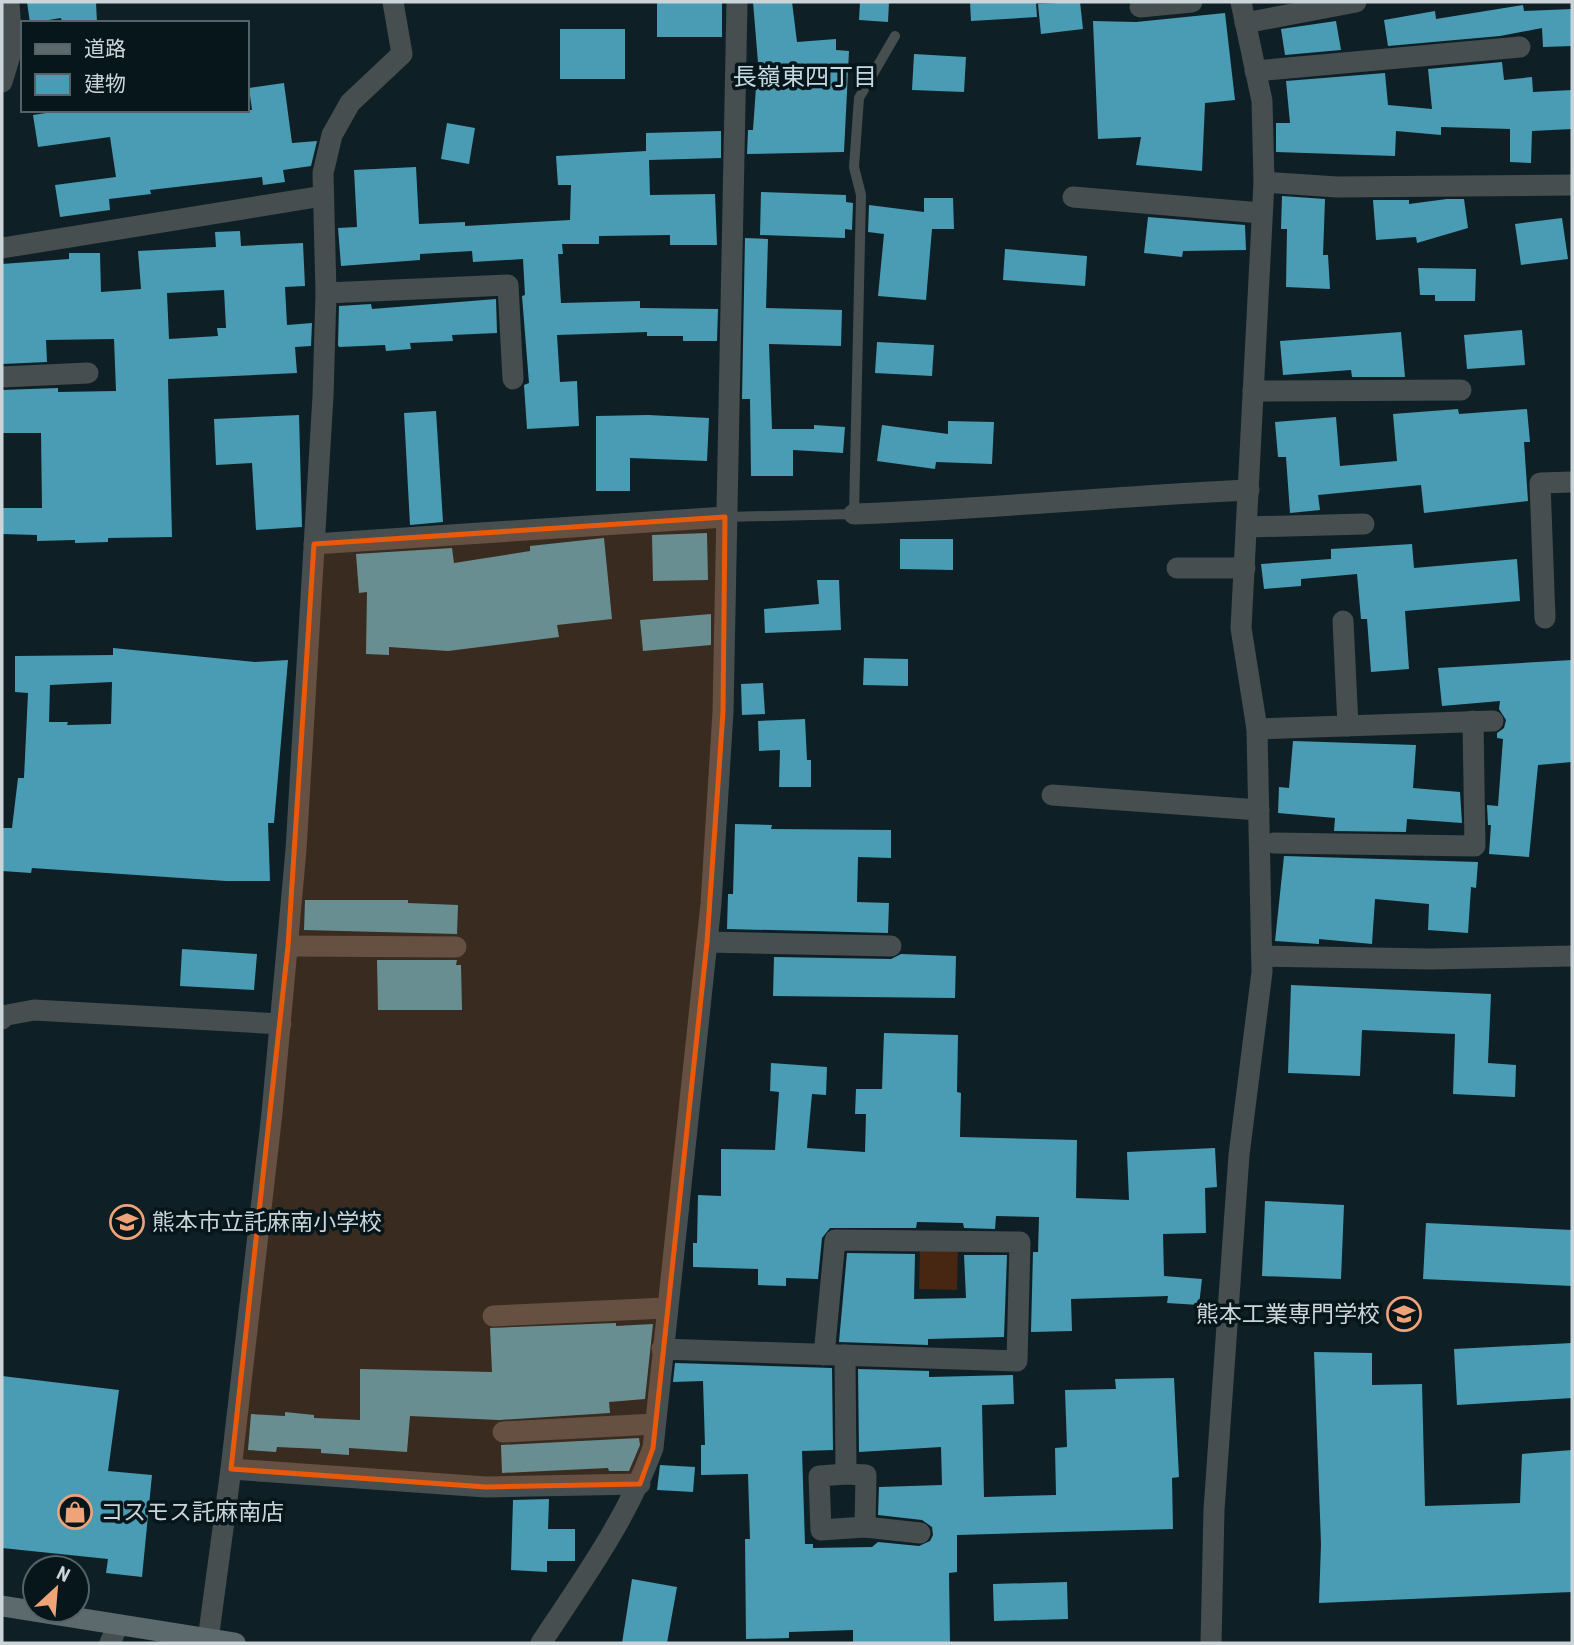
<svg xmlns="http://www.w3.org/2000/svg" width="1574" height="1645" font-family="'Roboto Condensed','Noto Sans JP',sans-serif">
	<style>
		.green { fill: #472612 }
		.building { fill: #499cb4; fill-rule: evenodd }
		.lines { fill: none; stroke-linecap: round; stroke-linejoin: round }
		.lane { stroke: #464e50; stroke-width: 10 }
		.street { stroke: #464e50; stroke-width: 21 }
		.secondary { stroke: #5c696d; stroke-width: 21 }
		.marked { fill: #e8590c; fill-opacity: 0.2; stroke: #e8590c; stroke-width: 5; stroke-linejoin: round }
		.labels { text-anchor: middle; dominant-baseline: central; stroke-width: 7; stroke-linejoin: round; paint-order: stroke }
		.poi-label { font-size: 23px; fill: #cbd5d9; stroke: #06161b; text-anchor: start }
		.neighbourhood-label { font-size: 24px; fill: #c4d9e1; stroke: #06161b }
	</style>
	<rect width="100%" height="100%" fill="#0e2025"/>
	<path class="green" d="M 920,1247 L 958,1248 L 957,1290 L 919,1289 Z"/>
	<g class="building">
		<path d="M 27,2 L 96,2 L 97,23 L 62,23 L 61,18 L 30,23 Z"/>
		<rect x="657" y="2" width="65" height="35"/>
		<path d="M 753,2 L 792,2 L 797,42 L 836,39 L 836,50 L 849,51 L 844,152 L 747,154 L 748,130 L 753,130 L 756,87 L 760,87 Z"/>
		<path d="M 860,2 L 889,2 L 888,22 L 859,20 Z"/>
		<path d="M 970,2 L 1036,2 L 1037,17 L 971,21 Z"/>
		<path d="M 1080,2 L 1083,29 L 1041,34 L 1038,4 Z"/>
		<path d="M 1523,5 L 1524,11 L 1572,9 L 1572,46 L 1543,47 L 1542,28 L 1500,36 L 1388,46 L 1384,20 L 1435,11 L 1436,19 Z"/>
		<path d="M 1225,13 L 1235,100 L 1205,103 L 1202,171 L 1136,165 L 1141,137 L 1098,139 L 1093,21 L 1136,22 Z"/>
		<path d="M 1336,21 L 1341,50 L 1285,55 L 1281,29 Z"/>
		<rect x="560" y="29" width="65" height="50"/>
		<path d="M 914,54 L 966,57 L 964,92 L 912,90 Z"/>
		<path d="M 1502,62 L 1504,80 L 1532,77 L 1533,92 L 1572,90 L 1572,129 L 1532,131 L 1531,163 L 1510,162 L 1510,129 L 1441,127 L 1441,135 L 1396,131 L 1395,156 L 1276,152 L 1276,123 L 1290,123 L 1286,81 L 1385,73 L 1388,105 L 1432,109 L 1428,69 Z"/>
		<path d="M 284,83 L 292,143 L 317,141 L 311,166 L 283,170 L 285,182 L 263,185 L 262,177 L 150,190 L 151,194 L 109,199 L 110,210 L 60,217 L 55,185 L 116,177 L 110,137 L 38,147 L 33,115 L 66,110 L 252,110 L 249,88 Z"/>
		<path d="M 447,123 L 475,128 L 469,164 L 441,159 Z"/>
		<path d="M 721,131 L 721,158 L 649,160 L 650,195 L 715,194 L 717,245 L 670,245 L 670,235 L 599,236 L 599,244 L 562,244 L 563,254 L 558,254 L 561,303 L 640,301 L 640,308 L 718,309 L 717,341 L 683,341 L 683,336 L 647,336 L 647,332 L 557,335 L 560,382 L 577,381 L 579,426 L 527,429 L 524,385 L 529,383 L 522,296 L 525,295 L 523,259 L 473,262 L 472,251 L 420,254 L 420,260 L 341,266 L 338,228 L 357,227 L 354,170 L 416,167 L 419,224 L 465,222 L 465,226 L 570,220 L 571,185 L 558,185 L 556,156 L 646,151 L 646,133 Z"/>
		<path d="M 761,192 L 846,195 L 846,202 L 853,203 L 852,230 L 845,229 L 845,238 L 760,235 Z"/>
		<path d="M 1282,196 L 1325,199 L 1323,255 L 1328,255 L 1330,289 L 1286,287 L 1287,229 L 1281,229 Z"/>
		<path d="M 924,198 L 953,198 L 954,229 L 932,229 L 926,300 L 878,296 L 884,234 L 868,232 L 869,205 L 924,212 Z"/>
		<path d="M 1447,199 L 1464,199 L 1468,228 L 1417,243 L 1416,237 L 1376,240 L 1373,200 L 1409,200 L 1409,204 Z"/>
		<path d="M 1148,217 L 1245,225 L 1246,250 L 1183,251 L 1182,257 L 1144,253 Z"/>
		<path d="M 1562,218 L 1568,259 L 1521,265 L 1515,224 Z"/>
		<path d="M 240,231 L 241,246 L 303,243 L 305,286 L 285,287 L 287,325 L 312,323 L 311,346 L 295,347 L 297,373 L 168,379 L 172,537 L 108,538 L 108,542 L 75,543 L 75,540 L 37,541 L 37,535 L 2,534 L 2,508 L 42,508 L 41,433 L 2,433 L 2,390 L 58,388 L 58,392 L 116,391 L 114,339 L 46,340 L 47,362 L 2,364 L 2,264 L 69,259 L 69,253 L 100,253 L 101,292 L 141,289 L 138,251 L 216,247 L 215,232 ZM 224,290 L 226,328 L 217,328 L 218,336 L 169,339 L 167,293 Z"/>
		<path d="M 745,238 L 768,239 L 766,308 L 842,310 L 841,346 L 769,344 L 772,429 L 814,429 L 814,425 L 845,427 L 843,453 L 793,450 L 793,476 L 751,476 L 750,399 L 742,399 Z"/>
		<path d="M 1005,249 L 1087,256 L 1085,286 L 1003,280 Z"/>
		<path d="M 1418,268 L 1476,269 L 1475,301 L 1435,301 L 1435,295 L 1420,295 Z"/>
		<path d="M 496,299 L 497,333 L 452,335 L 453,341 L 410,343 L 411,349 L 386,351 L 385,345 L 339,347 L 338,345 L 339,306 L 371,304 L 372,309 Z"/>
		<path d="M 1522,330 L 1525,365 L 1467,369 L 1464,335 Z"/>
		<path d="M 1401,332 L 1405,377 L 1352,377 L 1351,370 L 1283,375 L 1280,341 Z"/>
		<path d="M 877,342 L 934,345 L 932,376 L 875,373 Z"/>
		<path d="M 1458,409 L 1459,414 L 1527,409 L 1530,442 L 1524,442 L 1528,501 L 1424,513 L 1421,485 L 1318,495 L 1320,510 L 1290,513 L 1286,457 L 1278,457 L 1275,422 L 1336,417 L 1340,466 L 1397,461 L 1393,414 Z"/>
		<path d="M 436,411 L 443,522 L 410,525 L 404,413 Z"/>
		<path d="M 299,415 L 302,527 L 256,530 L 252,463 L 216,465 L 214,419 Z"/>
		<path d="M 648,415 L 709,418 L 707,461 L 630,458 L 630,491 L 596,491 L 596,416 Z"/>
		<path d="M 948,421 L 994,422 L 992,464 L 936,462 L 935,469 L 877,461 L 882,425 L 948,434 Z"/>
		<path d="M 707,533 L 708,580 L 653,581 L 652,535 Z"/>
		<path d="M 604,538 L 612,619 L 557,625 L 559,637 L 448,651 L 389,647 L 389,655 L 366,654 L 367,592 L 359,593 L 356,554 L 452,548 L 454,563 L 530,551 L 530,546 Z"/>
		<path d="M 900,539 L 953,539 L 953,570 L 900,569 Z"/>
		<path d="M 1412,544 L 1414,568 L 1517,559 L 1520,601 L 1405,611 L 1409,669 L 1371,672 L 1367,619 L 1361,619 L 1357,574 L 1301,579 L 1301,586 L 1264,589 L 1261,564 L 1331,559 L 1331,549 Z"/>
		<path d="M 817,580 L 839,580 L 841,630 L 765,633 L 764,609 L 819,604 Z"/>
		<path d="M 711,614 L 711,645 L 643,651 L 640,620 Z"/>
		<path d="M 113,648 L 255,662 L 288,660 L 274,823 L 268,823 L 270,881 L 226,881 L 32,868 L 31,873 L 2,871 L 2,828 L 12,828 L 18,778 L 24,778 L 28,693 L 15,692 L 15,656 L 113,655 ZM 112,682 L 111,724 L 67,725 L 68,722 L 49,722 L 50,685 Z"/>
		<path d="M 864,658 L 908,659 L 908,686 L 863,685 Z"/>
		<path d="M 1572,660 L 1572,762 L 1538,765 L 1529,857 L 1489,854 L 1491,825 L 1488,825 L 1487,805 L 1498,806 L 1503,739 L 1497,738 L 1497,733 L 1504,728 L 1506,720 L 1499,709 L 1500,701 L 1442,706 L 1438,668 Z"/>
		<path d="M 763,683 L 765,714 L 742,715 L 741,684 Z"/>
		<path d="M 805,719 L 807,760 L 811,760 L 811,787 L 779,787 L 780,750 L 759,751 L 758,721 Z"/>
		<path d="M 1293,741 L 1416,745 L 1413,788 L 1460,792 L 1462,823 L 1407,819 L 1406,832 L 1334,831 L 1335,818 L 1278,813 L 1279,787 L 1289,788 Z"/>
		<path d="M 735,824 L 772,825 L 771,829 L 891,830 L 891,858 L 858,857 L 857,902 L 889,903 L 888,933 L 727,929 L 728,894 L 733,894 Z"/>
		<path d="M 1284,856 L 1478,862 L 1476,888 L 1471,887 L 1468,933 L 1428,930 L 1429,904 L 1375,899 L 1372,944 L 1319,939 L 1319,944 L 1275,941 Z"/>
		<path d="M 305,900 L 408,900 L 408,903 L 458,905 L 457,934 L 304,930 Z"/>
		<path d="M 182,949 L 257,954 L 254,990 L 180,986 Z"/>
		<path d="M 901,954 L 956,956 L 955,998 L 773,996 L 774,957 L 891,959 Z"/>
		<path d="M 377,960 L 457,960 L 456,965 L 461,965 L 462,1010 L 378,1010 Z"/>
		<path d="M 1291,985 L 1491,994 L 1488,1063 L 1516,1065 L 1515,1097 L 1453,1094 L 1455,1034 L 1362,1030 L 1360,1076 L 1288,1073 Z"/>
		<path d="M 884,1033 L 958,1035 L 957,1092 L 961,1093 L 960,1137 L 1077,1140 L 1076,1198 L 1129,1200 L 1127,1152 L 1215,1148 L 1217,1187 L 1205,1188 L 1206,1233 L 1163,1234 L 1164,1276 L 1202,1279 L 1199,1305 L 1167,1303 L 1168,1296 L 1071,1299 L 1072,1331 L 1031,1332 L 1033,1252 L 1038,1252 L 1039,1217 L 996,1216 L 995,1229 L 964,1228 L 963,1223 L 917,1222 L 916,1228 L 830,1228 L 822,1238 L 818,1279 L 786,1278 L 786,1286 L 758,1285 L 758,1269 L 693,1267 L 693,1243 L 697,1243 L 698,1195 L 721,1196 L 721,1149 L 775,1150 L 779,1092 L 770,1091 L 771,1063 L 827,1067 L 826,1095 L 812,1094 L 807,1148 L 865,1152 L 866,1114 L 855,1114 L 856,1089 L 882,1089 Z"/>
		<path d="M 1265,1201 L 1344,1205 L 1341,1279 L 1262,1276 Z"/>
		<path d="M 1426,1223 L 1572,1230 L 1572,1286 L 1423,1279 Z"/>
		<path d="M 847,1253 L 915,1254 L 914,1299 L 966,1298 L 964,1255 L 1007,1255 L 1004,1337 L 928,1339 L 928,1345 L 839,1342 Z"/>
		<path d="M 616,1323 L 616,1326 L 653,1324 L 645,1399 L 609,1402 L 610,1413 L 499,1420 L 410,1416 L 407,1452 L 349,1448 L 349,1455 L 321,1453 L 321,1449 L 277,1447 L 276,1452 L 248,1450 L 251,1414 L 285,1416 L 285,1412 L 314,1415 L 314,1418 L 360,1420 L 360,1369 L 492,1372 L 490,1328 Z"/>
		<path d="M 1572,1343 L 1572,1398 L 1457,1405 L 1454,1349 Z"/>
		<path d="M 1314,1352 L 1372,1353 L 1372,1385 L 1422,1384 L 1425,1506 L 1520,1503 L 1522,1454 L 1572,1450 L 1572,1592 L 1319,1603 L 1321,1544 Z"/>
		<path d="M 675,1363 L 832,1368 L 833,1450 L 802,1451 L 805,1544 L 813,1544 L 813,1548 L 872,1547 L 878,1542 L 919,1546 L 930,1541 L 933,1535 L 932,1527 L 922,1520 L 878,1515 L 879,1487 L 942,1485 L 941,1447 L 859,1452 L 858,1369 L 929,1371 L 929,1377 L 1013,1375 L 1014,1404 L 982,1405 L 984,1497 L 1056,1495 L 1055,1448 L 1067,1447 L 1065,1390 L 1116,1389 L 1115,1379 L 1174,1378 L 1179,1477 L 1172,1478 L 1173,1529 L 957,1535 L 957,1572 L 949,1573 L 950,1643 L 853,1643 L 853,1630 L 789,1632 L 789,1638 L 746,1639 L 745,1539 L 750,1539 L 748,1474 L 701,1475 L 701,1445 L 705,1445 L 703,1381 L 673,1382 Z"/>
		<path d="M 2,1376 L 119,1390 L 108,1471 L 152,1475 L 142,1577 L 106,1573 L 108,1559 L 2,1548 Z"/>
		<path d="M 639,1438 L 640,1445 L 629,1471 L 609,1471 L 608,1468 L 502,1473 L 501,1445 Z"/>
		<path d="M 660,1465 L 695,1467 L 693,1492 L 657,1490 Z"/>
		<path d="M 549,1499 L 548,1529 L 575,1529 L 575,1561 L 547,1561 L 547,1572 L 511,1570 L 513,1500 Z"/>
		<path d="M 632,1579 L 677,1587 L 667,1643 L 622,1643 Z"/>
		<path d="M 1067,1582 L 1068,1619 L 994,1621 L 993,1584 Z"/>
	</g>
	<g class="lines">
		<path class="lane" d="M 725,517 L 854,514 L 861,195 L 854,167 L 859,98 L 895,36"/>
		<g class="street">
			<path d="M 1140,7 L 1192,2"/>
			<path d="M 1245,23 L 1356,2"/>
			<path d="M 1255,71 L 1520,47"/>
			<path d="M 2,82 L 12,49 L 9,2"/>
			<path d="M 1264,182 L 1337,187 L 1572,185"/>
			<path d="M 1073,197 L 1261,213"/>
			<path d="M 2,248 L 323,196"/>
			<path d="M 326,293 L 508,285 L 513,379"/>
			<path d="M 2,377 L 88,373"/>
			<path d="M 1253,391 L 1461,390"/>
			<path d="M 854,514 C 986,509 1117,496 1249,490"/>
			<path d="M 1247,527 L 1364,524"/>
			<path d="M 314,544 L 725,517"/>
			<path d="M 1177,568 L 1245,568"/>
			<path d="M 1545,618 L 1540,483 L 1572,482"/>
			<path d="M 1343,621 L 1348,726"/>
			<path d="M 1257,729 L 1493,721"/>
			<path d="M 1052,795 L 1259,810"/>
			<path d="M 1274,843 L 1475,846 L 1473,721"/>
			<path d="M 707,942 L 891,946"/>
			<path d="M 288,946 L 456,947"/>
			<path d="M 1262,956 L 1432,959 L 1572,956"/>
			<path d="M 2,1019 L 2,1016 L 34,1010 L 281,1024"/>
			<path d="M 493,1316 L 666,1308"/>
			<path d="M 662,1349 L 1017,1361 L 1020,1242 L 835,1240 L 824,1355"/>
			<path d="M 845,1355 L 846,1474 L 866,1475 L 865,1527 L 821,1530 L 819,1476 L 846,1474"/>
			<path d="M 503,1432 L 655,1424"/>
			<path d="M 231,1469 L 486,1487 L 640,1484"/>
			<path d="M 865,1527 L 920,1533"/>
			<path d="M 208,1640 L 231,1469 L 272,1113 L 296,850 L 323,396 L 326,293 L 323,173 L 332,135 L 350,103 L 402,54 L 393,2"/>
			<path d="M 110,1643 L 118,1625"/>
			<path d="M 541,1643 C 582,1581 627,1519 653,1448 L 711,904 L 723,712 L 737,2"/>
			<path d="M 1211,1643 L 1214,1510 L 1239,1155 L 1262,972 L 1257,729 L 1241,628 L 1264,182 L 1262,101 L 1241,2"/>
		</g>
		<path class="secondary" d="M 2,1606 L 235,1643"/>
	</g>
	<path class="marked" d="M 725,517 L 723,712 L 707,942 L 653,1448 L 640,1484 L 486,1487 L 231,1469 L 288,946 L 314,544 Z"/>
	<defs>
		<g id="school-ring" transform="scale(1.75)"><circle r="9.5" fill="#06161b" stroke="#efa378" stroke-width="1.5"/><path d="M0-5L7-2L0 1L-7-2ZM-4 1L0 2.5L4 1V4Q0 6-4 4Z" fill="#efa378"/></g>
		<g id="shop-ring" transform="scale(1.75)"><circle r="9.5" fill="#06161b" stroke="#efa378" stroke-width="1.5"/><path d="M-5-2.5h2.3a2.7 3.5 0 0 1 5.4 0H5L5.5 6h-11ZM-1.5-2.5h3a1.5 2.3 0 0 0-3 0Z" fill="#efa378"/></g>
	</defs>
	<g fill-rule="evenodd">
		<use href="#school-ring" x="127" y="1222"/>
		<use href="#school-ring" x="1404" y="1314"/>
		<use href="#shop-ring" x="75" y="1512"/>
	</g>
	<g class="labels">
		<g class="poi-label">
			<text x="152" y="1222">熊本市立託麻南小学校</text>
			<text x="1380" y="1314" text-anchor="end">熊本工業専門学校</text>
			<text x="100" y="1512">コスモス託麻南店</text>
		</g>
		<g class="neighbourhood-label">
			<text x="805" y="77">長嶺東四丁目</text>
		</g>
	</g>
	<rect width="1574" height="1645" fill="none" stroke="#cbd5d9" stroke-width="7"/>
	<rect x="21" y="21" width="228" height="91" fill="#06161b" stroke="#556267" stroke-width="2"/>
	<rect x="35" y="44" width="35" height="10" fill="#5c696d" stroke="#556267" stroke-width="2"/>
	<text x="84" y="56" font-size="21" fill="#cbd5d9">道路</text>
	<rect x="35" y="74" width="35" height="21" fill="#499cb4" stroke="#556267" stroke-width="2"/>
	<text x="84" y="91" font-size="21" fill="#cbd5d9">建物</text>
	<g transform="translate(56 1589) rotate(26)"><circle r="33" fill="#06161b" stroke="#556267" stroke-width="2"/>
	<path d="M0-5L12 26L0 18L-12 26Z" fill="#efa378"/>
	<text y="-10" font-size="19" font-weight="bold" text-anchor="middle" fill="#cbd5d9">N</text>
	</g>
</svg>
